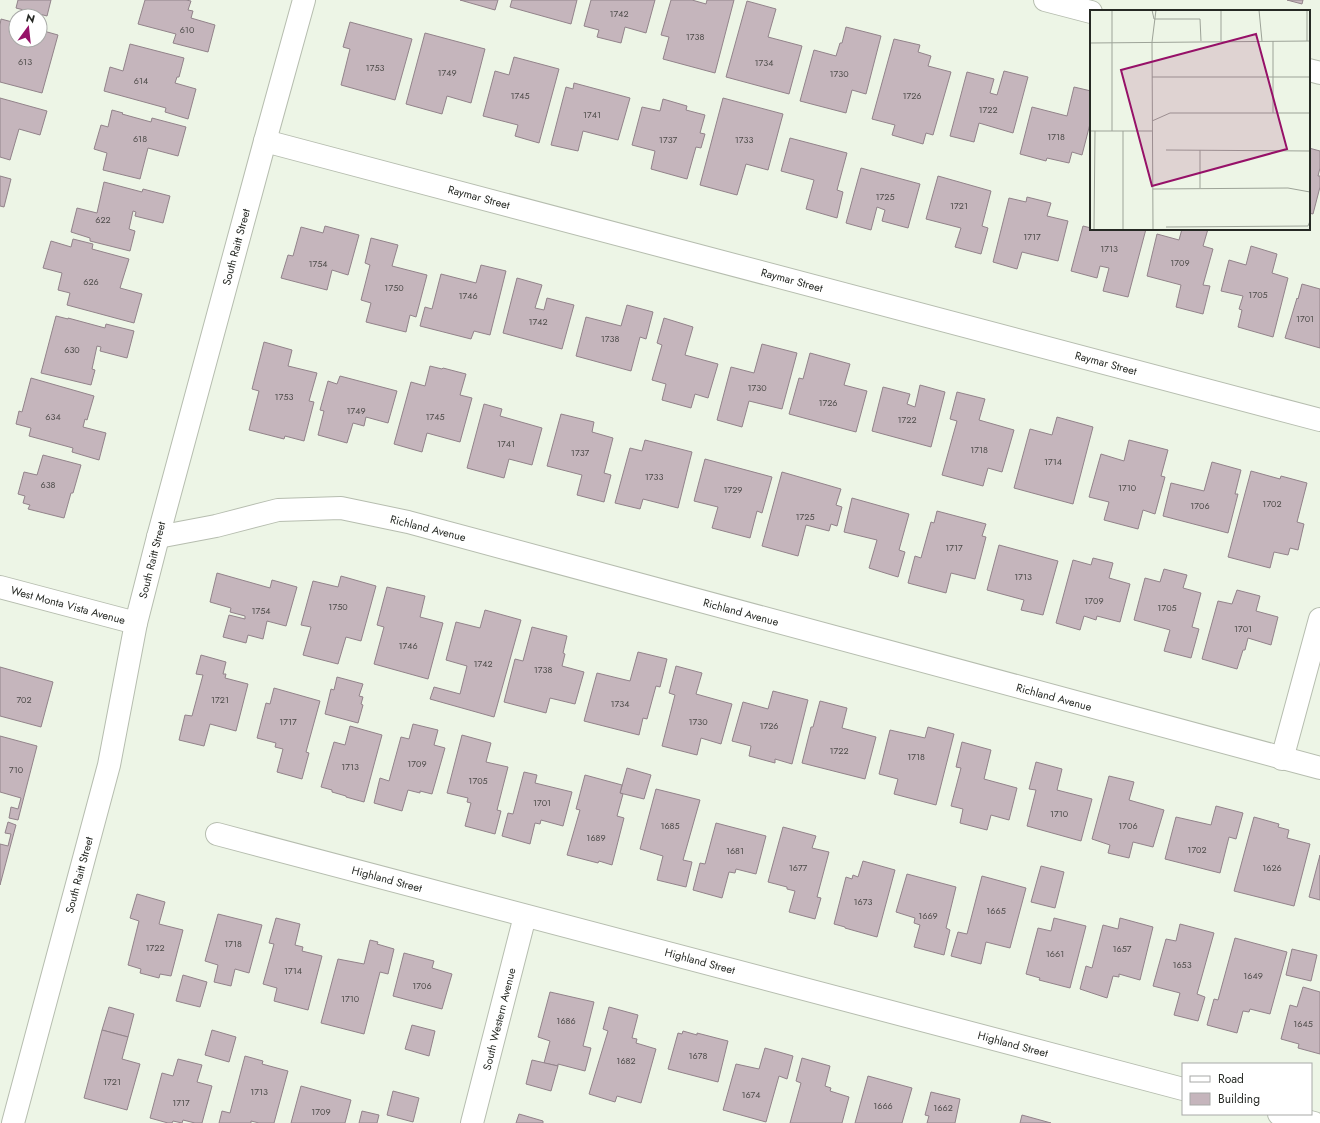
<svg xmlns="http://www.w3.org/2000/svg" width="1320" height="1123" font-family="Jost,sans-serif">
	<style>
		.building { fill: #c5b5bc; stroke: #92838a }
		.lines { fill: none; stroke-linecap: round; stroke-linejoin: round }
		.minor-casing { stroke: #b6bdaf; stroke-width: 24 }
		.minor { stroke: #fff; stroke-width: 22 }
		.labels { text-anchor: middle; dominant-baseline: central; stroke-width: 4; stroke-linejoin: round; paint-order: stroke }
		.number-label { font-size: 9px; fill: #4e4c4a }
		.street-label { font-size: 11px; fill: #262924; stroke: #fff }
		.inset-road { fill: none; stroke: #9da398; stroke-width: 1 }
		.view { fill: #961168; fill-opacity: 0.15; stroke: #961168; stroke-width: 2 }
		.inset-edge { fill: none; stroke: #262924; stroke-width: 2 }
	</style>
	<rect width="100%" height="100%" fill="#edf5e6"/>
	<g class="building">
		<path d="M 18,0 L 51,0 L 47,16 L 16,8 Z"/>
		<path d="M 145,0 L 186,0 L 191,1 L 188,10 L 193,11 L 191,18 L 215,25 L 208,52 L 173,43 L 176,34 L 138,24 Z"/>
		<path d="M 460,0 L 498,0 L 495,10 Z"/>
		<path d="M 512,0 L 577,0 L 571,24 L 510,7 Z"/>
		<path d="M 591,0 L 655,0 L 646,33 L 625,27 L 621,43 L 597,37 L 599,30 L 584,26 Z"/>
		<path d="M 671,0 L 692,0 L 706,4 L 707,0 L 734,0 L 715,73 L 663,59 L 669,37 L 661,35 Z"/>
		<path d="M 1287,0 L 1303,0 L 1302,4 Z"/>
		<path d="M 747,1 L 776,9 L 768,37 L 802,46 L 789,94 L 726,77 Z"/>
		<path d="M 1,19 L 16,23 L 16,40 L 40,40 L 40,30 L 58,35 L 42,93 L 0,82 L 0,25 Z"/>
		<path d="M 350,22 L 412,39 L 395,100 L 341,85 L 350,49 L 343,47 Z"/>
		<path d="M 846,27 L 881,36 L 866,94 L 852,90 L 846,113 L 800,101 L 814,50 L 836,56 L 840,43 L 842,43 Z"/>
		<path d="M 425,33 L 485,49 L 471,103 L 447,96 L 442,114 L 406,104 Z"/>
		<path d="M 894,39 L 920,45 L 918,52 L 931,56 L 928,66 L 951,72 L 933,135 L 926,133 L 923,144 L 892,135 L 895,125 L 872,119 Z"/>
		<path d="M 130,44 L 184,58 L 179,77 L 177,77 L 175,83 L 196,89 L 188,119 L 165,112 L 166,108 L 104,91 L 110,67 L 123,71 Z"/>
		<path d="M 514,57 L 559,69 L 539,143 L 515,136 L 518,125 L 483,116 L 495,71 L 509,75 Z"/>
		<path d="M 1004,71 L 1028,77 L 1013,133 L 979,123 L 974,142 L 950,136 L 967,72 L 994,79 L 990,93 L 997,95 Z"/>
		<path d="M 574,83 L 630,98 L 618,140 L 583,131 L 578,151 L 551,145 L 566,87 L 573,89 Z"/>
		<path d="M 1074,87 L 1091,91 L 1091,120 L 1082,155 L 1072,152 L 1069,163 L 1047,158 L 1046,161 L 1020,154 L 1032,107 L 1067,116 Z"/>
		<path d="M 0,98 L 47,111 L 40,135 L 19,129 L 10,160 L 0,157 Z"/>
		<path d="M 723,98 L 783,114 L 768,170 L 746,164 L 737,195 L 700,185 Z"/>
		<path d="M 663,99 L 687,106 L 686,110 L 705,115 L 700,133 L 705,134 L 701,148 L 696,147 L 687,179 L 651,169 L 655,151 L 632,145 L 642,107 L 660,111 Z"/>
		<path d="M 112,110 L 123,113 L 122,114 L 151,122 L 152,118 L 186,127 L 178,156 L 148,148 L 140,179 L 103,170 L 107,153 L 94,149 L 101,125 L 108,127 Z"/>
		<path d="M 790,138 L 847,153 L 837,190 L 843,192 L 837,218 L 806,209 L 814,180 L 781,171 Z"/>
		<path d="M 1309,148 L 1320,151 L 1320,168 L 1318,176 L 1320,176 L 1320,187 L 1313,214 L 1309,213 Z"/>
		<path d="M 861,168 L 920,184 L 908,228 L 882,221 L 885,210 L 877,207 L 871,230 L 846,223 Z"/>
		<path d="M 0,176 L 11,179 L 4,207 L 0,206 Z"/>
		<path d="M 938,176 L 991,191 L 982,226 L 988,228 L 981,254 L 955,247 L 961,228 L 926,219 Z"/>
		<path d="M 104,182 L 142,192 L 143,189 L 170,196 L 163,223 L 135,216 L 136,212 L 133,211 L 129,229 L 135,231 L 130,251 L 90,241 L 90,238 L 71,232 L 77,208 L 97,213 Z"/>
		<path d="M 1027,197 L 1051,203 L 1047,216 L 1068,221 L 1058,261 L 1022,252 L 1017,269 L 993,262 L 1009,198 L 1026,202 Z"/>
		<path d="M 325,226 L 359,235 L 348,275 L 332,270 L 327,290 L 281,278 L 288,255 L 293,256 L 301,227 L 323,233 Z"/>
		<path d="M 1083,226 L 1091,228 L 1091,229 L 1101,230 L 1101,229 L 1146,229 L 1128,297 L 1103,291 L 1109,268 L 1100,266 L 1097,278 L 1071,271 Z"/>
		<path d="M 1182,229 L 1208,229 L 1203,246 L 1213,249 L 1203,285 L 1210,286 L 1203,314 L 1176,307 L 1181,285 L 1147,276 L 1157,234 L 1179,240 Z"/>
		<path d="M 371,238 L 398,245 L 392,266 L 427,275 L 416,317 L 410,315 L 406,332 L 366,322 L 371,303 L 361,300 L 370,265 L 365,263 Z"/>
		<path d="M 73,239 L 93,244 L 92,249 L 129,259 L 120,288 L 142,294 L 134,323 L 67,305 L 70,293 L 58,290 L 62,273 L 43,268 L 51,241 L 71,247 Z"/>
		<path d="M 1251,246 L 1277,254 L 1272,273 L 1288,278 L 1273,337 L 1238,327 L 1242,310 L 1239,309 L 1243,296 L 1221,291 L 1229,260 L 1246,265 Z"/>
		<path d="M 481,265 L 506,271 L 490,335 L 474,331 L 471,339 L 420,326 L 425,307 L 432,309 L 441,274 L 476,283 Z"/>
		<path d="M 517,278 L 542,285 L 535,308 L 544,310 L 547,298 L 574,305 L 562,349 L 503,333 Z"/>
		<path d="M 1302,284 L 1320,289 L 1320,348 L 1285,338 L 1297,298 L 1298,299 Z"/>
		<path d="M 627,305 L 653,312 L 646,339 L 640,337 L 631,371 L 576,356 L 586,317 L 621,326 Z"/>
		<path d="M 56,316 L 68,319 L 68,318 L 105,328 L 106,324 L 134,331 L 127,358 L 100,351 L 101,347 L 97,346 L 92,369 L 95,370 L 91,385 L 41,373 Z"/>
		<path d="M 664,318 L 693,327 L 685,355 L 718,364 L 708,398 L 695,394 L 691,408 L 662,400 L 666,384 L 652,380 L 662,345 L 657,343 Z"/>
		<path d="M 264,342 L 292,350 L 288,366 L 317,373 L 309,401 L 314,402 L 304,441 L 285,436 L 284,439 L 249,430 L 259,391 L 252,389 Z"/>
		<path d="M 762,344 L 797,353 L 782,409 L 749,401 L 742,427 L 717,420 L 731,367 L 754,373 Z"/>
		<path d="M 810,353 L 850,364 L 844,385 L 867,391 L 856,432 L 789,414 L 799,378 L 803,379 Z"/>
		<path d="M 430,366 L 442,369 L 443,368 L 466,374 L 460,395 L 472,398 L 460,442 L 427,433 L 422,452 L 394,444 L 411,382 L 425,386 Z"/>
		<path d="M 340,376 L 397,391 L 388,423 L 366,417 L 364,426 L 353,423 L 347,443 L 318,435 L 324,411 L 320,410 L 328,381 L 337,384 Z"/>
		<path d="M 31,378 L 94,396 L 87,420 L 85,419 L 83,427 L 106,433 L 99,460 L 72,452 L 73,448 L 29,436 L 31,428 L 16,424 L 19,411 L 22,412 Z"/>
		<path d="M 920,385 L 945,392 L 931,447 L 872,431 L 883,387 L 910,394 L 907,404 L 915,407 Z"/>
		<path d="M 957,392 L 985,399 L 979,420 L 1014,430 L 1002,472 L 988,468 L 983,486 L 942,475 L 957,421 L 950,419 Z"/>
		<path d="M 484,404 L 502,409 L 500,416 L 542,428 L 532,465 L 509,459 L 504,478 L 467,468 Z"/>
		<path d="M 561,414 L 594,422 L 592,432 L 613,438 L 604,473 L 611,475 L 604,502 L 577,495 L 582,475 L 547,466 Z"/>
		<path d="M 1057,417 L 1093,427 L 1073,504 L 1014,488 L 1030,429 L 1052,435 Z"/>
		<path d="M 645,440 L 692,452 L 678,508 L 643,499 L 640,509 L 615,503 L 630,448 L 642,451 Z"/>
		<path d="M 1129,440 L 1168,450 L 1161,476 L 1165,477 L 1155,514 L 1143,510 L 1138,529 L 1104,520 L 1109,502 L 1089,497 L 1101,454 L 1124,461 Z"/>
		<path d="M 43,455 L 81,465 L 73,493 L 71,493 L 64,518 L 28,509 L 30,505 L 23,503 L 25,496 L 18,494 L 24,472 L 37,475 Z"/>
		<path d="M 705,459 L 772,477 L 762,513 L 757,511 L 750,538 L 712,528 L 718,507 L 694,501 Z"/>
		<path d="M 1212,462 L 1241,470 L 1235,494 L 1238,494 L 1228,533 L 1163,516 L 1171,483 L 1204,491 Z"/>
		<path d="M 1251,471 L 1280,479 L 1281,476 L 1307,483 L 1297,522 L 1304,524 L 1298,550 L 1290,548 L 1288,555 L 1274,552 L 1270,568 L 1228,557 Z"/>
		<path d="M 782,472 L 841,489 L 836,505 L 842,507 L 837,526 L 831,524 L 829,531 L 806,525 L 798,556 L 762,546 Z"/>
		<path d="M 852,498 L 909,514 L 899,550 L 905,552 L 898,577 L 869,568 L 877,540 L 844,532 Z"/>
		<path d="M 937,511 L 986,524 L 982,536 L 986,537 L 975,579 L 951,573 L 946,593 L 908,583 L 915,556 L 921,558 L 931,522 L 934,523 Z"/>
		<path d="M 999,545 L 1058,561 L 1043,615 L 1021,610 L 1024,600 L 987,590 Z"/>
		<path d="M 1093,558 L 1113,563 L 1109,578 L 1130,584 L 1120,622 L 1097,616 L 1096,620 L 1084,616 L 1080,630 L 1056,623 L 1073,560 L 1091,565 Z"/>
		<path d="M 1164,569 L 1187,575 L 1183,588 L 1201,593 L 1192,627 L 1199,629 L 1191,658 L 1164,651 L 1170,630 L 1134,620 L 1145,578 L 1160,582 Z"/>
		<path d="M 217,573 L 270,588 L 272,580 L 297,587 L 286,626 L 267,621 L 263,639 L 248,635 L 246,643 L 223,637 L 229,615 L 245,619 L 245,616 L 230,612 L 231,608 L 210,602 Z"/>
		<path d="M 341,576 L 376,586 L 361,641 L 346,637 L 338,664 L 303,655 L 311,627 L 301,625 L 313,581 L 338,587 Z"/>
		<path d="M 387,587 L 425,596 L 420,617 L 443,623 L 428,679 L 374,664 L 384,627 L 377,625 Z"/>
		<path d="M 1237,590 L 1260,596 L 1256,611 L 1278,617 L 1271,645 L 1248,638 L 1245,650 L 1243,650 L 1237,669 L 1202,659 L 1218,601 L 1232,604 Z"/>
		<path d="M 485,610 L 521,620 L 494,717 L 430,699 L 434,687 L 460,694 L 467,666 L 446,660 L 456,622 L 480,628 Z"/>
		<path d="M 532,627 L 567,636 L 563,653 L 565,654 L 562,666 L 584,672 L 575,704 L 550,698 L 546,713 L 504,702 L 515,659 L 523,661 Z"/>
		<path d="M 638,652 L 667,659 L 660,687 L 656,686 L 647,719 L 643,718 L 639,735 L 584,721 L 597,673 L 630,681 Z"/>
		<path d="M 201,655 L 226,662 L 223,674 L 226,674 L 225,678 L 248,684 L 236,731 L 210,724 L 204,746 L 179,740 L 185,715 L 192,716 L 203,675 L 196,674 Z"/>
		<path d="M 676,666 L 702,673 L 696,694 L 732,704 L 721,744 L 701,738 L 697,755 L 662,746 L 675,695 L 669,693 Z"/>
		<path d="M 0,667 L 53,682 L 41,727 L 0,716 Z"/>
		<path d="M 337,677 L 363,684 L 359,696 L 363,697 L 361,704 L 363,705 L 358,723 L 325,714 L 331,689 L 334,690 Z"/>
		<path d="M 274,688 L 320,701 L 306,752 L 309,753 L 302,779 L 277,772 L 283,749 L 275,747 L 276,743 L 257,738 L 266,703 L 270,704 Z"/>
		<path d="M 773,691 L 808,700 L 792,764 L 775,759 L 775,763 L 749,756 L 751,746 L 732,741 L 743,702 L 768,709 Z"/>
		<path d="M 820,701 L 847,708 L 842,728 L 876,737 L 865,779 L 802,763 L 811,727 L 813,727 Z"/>
		<path d="M 413,724 L 438,730 L 434,745 L 445,748 L 432,794 L 420,791 L 420,793 L 408,790 L 402,811 L 374,803 L 380,778 L 389,781 L 401,737 L 409,739 Z"/>
		<path d="M 350,726 L 382,735 L 364,802 L 346,797 L 346,796 L 332,792 L 332,790 L 321,787 L 334,742 L 345,745 Z"/>
		<path d="M 928,727 L 954,734 L 936,805 L 894,794 L 898,779 L 879,774 L 890,730 L 925,738 Z"/>
		<path d="M 462,735 L 491,743 L 486,762 L 508,767 L 497,810 L 501,811 L 495,834 L 465,826 L 471,803 L 467,802 L 468,798 L 447,793 Z"/>
		<path d="M 0,736 L 37,746 L 18,820 L 9,818 L 11,807 L 18,809 L 21,798 L 0,792 Z"/>
		<path d="M 962,742 L 991,750 L 984,779 L 1017,788 L 1009,820 L 991,815 L 987,830 L 960,823 L 963,809 L 951,806 L 961,768 L 956,767 Z"/>
		<path d="M 1036,762 L 1062,769 L 1057,790 L 1092,799 L 1081,841 L 1027,826 L 1036,790 L 1029,789 Z"/>
		<path d="M 627,768 L 651,775 L 644,799 L 620,793 Z"/>
		<path d="M 524,772 L 537,775 L 535,783 L 572,792 L 563,826 L 541,820 L 540,824 L 535,823 L 530,844 L 502,836 L 508,813 L 513,814 Z"/>
		<path d="M 585,775 L 622,785 L 620,793 L 623,794 L 617,816 L 624,818 L 612,865 L 599,861 L 598,863 L 567,855 L 580,810 L 576,809 Z"/>
		<path d="M 1109,776 L 1134,782 L 1129,800 L 1164,810 L 1153,847 L 1133,842 L 1129,858 L 1108,853 L 1110,845 L 1092,839 Z"/>
		<path d="M 656,789 L 700,800 L 683,860 L 692,862 L 686,887 L 657,880 L 663,856 L 640,849 Z"/>
		<path d="M 1216,806 L 1243,813 L 1236,839 L 1229,837 L 1220,873 L 1165,859 L 1176,817 L 1211,825 Z"/>
		<path d="M 1254,817 L 1279,824 L 1278,827 L 1289,830 L 1287,838 L 1310,844 L 1294,906 L 1234,891 Z"/>
		<path d="M 8,822 L 16,825 L 0,885 L 0,844 L 8,846 L 11,834 L 5,833 Z"/>
		<path d="M 716,823 L 766,836 L 756,874 L 736,869 L 735,873 L 729,872 L 722,898 L 693,890 L 700,863 L 705,864 Z"/>
		<path d="M 783,827 L 816,836 L 812,848 L 829,852 L 817,897 L 821,898 L 815,919 L 789,912 L 795,891 L 787,889 L 787,887 L 768,882 Z"/>
		<path d="M 1320,855 L 1320,900 L 1309,897 Z"/>
		<path d="M 863,861 L 895,870 L 877,937 L 845,928 L 845,927 L 834,924 L 846,877 L 852,879 L 853,875 L 858,877 Z"/>
		<path d="M 1041,866 L 1064,872 L 1055,908 L 1031,902 Z"/>
		<path d="M 907,874 L 956,887 L 946,928 L 950,930 L 944,955 L 914,947 L 920,925 L 914,923 L 915,918 L 896,912 Z"/>
		<path d="M 982,876 L 1026,888 L 1010,948 L 986,942 L 981,964 L 951,956 L 958,932 L 967,934 Z"/>
		<path d="M 137,894 L 165,902 L 159,924 L 183,930 L 171,976 L 160,974 L 159,978 L 140,973 L 141,969 L 128,965 L 139,921 L 130,918 Z"/>
		<path d="M 218,914 L 262,925 L 249,973 L 235,969 L 231,986 L 214,982 L 218,965 L 205,961 Z"/>
		<path d="M 276,918 L 300,924 L 295,945 L 303,947 L 302,951 L 322,956 L 308,1010 L 274,1001 L 277,988 L 263,984 L 274,944 L 269,943 Z"/>
		<path d="M 1054,918 L 1086,926 L 1070,988 L 1039,980 L 1040,978 L 1026,974 L 1038,928 L 1051,931 Z"/>
		<path d="M 1120,918 L 1153,927 L 1140,980 L 1119,974 L 1119,977 L 1113,976 L 1107,998 L 1080,989 L 1086,966 L 1092,968 L 1103,925 L 1118,929 Z"/>
		<path d="M 1180,924 L 1214,933 L 1197,994 L 1205,997 L 1198,1021 L 1174,1015 L 1180,993 L 1153,986 L 1166,939 L 1176,941 Z"/>
		<path d="M 1235,938 L 1287,952 L 1270,1014 L 1250,1009 L 1249,1012 L 1243,1011 L 1237,1033 L 1207,1025 L 1214,999 L 1218,1000 Z"/>
		<path d="M 370,940 L 378,942 L 377,944 L 394,949 L 388,974 L 380,972 L 364,1034 L 321,1023 L 338,959 L 364,964 Z"/>
		<path d="M 1292,949 L 1317,955 L 1311,981 L 1286,975 Z"/>
		<path d="M 404,953 L 434,961 L 432,968 L 452,974 L 442,1009 L 393,996 Z"/>
		<path d="M 183,975 L 207,982 L 200,1007 L 176,1001 Z"/>
		<path d="M 1303,987 L 1320,992 L 1320,1054 L 1298,1048 L 1299,1044 L 1281,1039 L 1290,1005 L 1297,1007 Z"/>
		<path d="M 550,992 L 594,1002 L 583,1046 L 591,1048 L 585,1071 L 558,1064 L 558,1066 L 544,1063 L 550,1041 L 538,1037 Z"/>
		<path d="M 109,1007 L 134,1014 L 128,1037 L 102,1030 Z"/>
		<path d="M 609,1007 L 638,1015 L 632,1038 L 637,1039 L 636,1043 L 656,1049 L 641,1103 L 617,1096 L 615,1102 L 589,1094 L 608,1031 L 603,1029 Z"/>
		<path d="M 412,1025 L 435,1031 L 429,1056 L 405,1049 Z"/>
		<path d="M 102,1030 L 128,1037 L 122,1059 L 140,1064 L 127,1110 L 84,1098 Z"/>
		<path d="M 212,1030 L 236,1037 L 229,1062 L 205,1055 Z"/>
		<path d="M 683,1031 L 697,1035 L 697,1033 L 728,1041 L 718,1082 L 668,1069 L 678,1033 L 682,1034 Z"/>
		<path d="M 765,1048 L 793,1056 L 787,1079 L 779,1076 L 766,1122 L 723,1110 L 736,1064 L 759,1069 Z"/>
		<path d="M 245,1056 L 263,1061 L 262,1064 L 288,1071 L 274,1123 L 259,1123 L 251,1121 L 251,1123 L 219,1123 L 222,1111 L 230,1113 Z"/>
		<path d="M 802,1058 L 830,1066 L 825,1086 L 831,1088 L 830,1091 L 849,1097 L 842,1123 L 790,1123 L 801,1083 L 796,1081 Z"/>
		<path d="M 178,1059 L 202,1065 L 197,1082 L 212,1086 L 202,1123 L 195,1123 L 183,1120 L 182,1123 L 173,1121 L 172,1123 L 168,1123 L 150,1118 L 162,1073 L 173,1076 Z"/>
		<path d="M 532,1060 L 558,1066 L 551,1091 L 526,1084 Z"/>
		<path d="M 868,1076 L 912,1088 L 902,1123 L 855,1123 Z"/>
		<path d="M 301,1086 L 351,1100 L 345,1123 L 291,1123 Z"/>
		<path d="M 393,1091 L 419,1098 L 413,1122 L 387,1115 Z"/>
		<path d="M 931,1092 L 960,1099 L 955,1123 L 927,1123 L 929,1116 L 925,1115 Z"/>
		<path d="M 362,1111 L 379,1115 L 377,1123 L 359,1123 Z"/>
		<path d="M 519,1114 L 543,1121 L 543,1123 L 516,1123 Z"/>
		<path d="M 1022,1115 L 1051,1123 L 1020,1123 Z"/>
	</g>
	<g class="lines">
		<g class="minor-casing">
			<g id="minor">
				<path d="M 1045,0 L 1091,12"/>
				<path d="M 1309,70 L 1320,73"/>
				<path d="M 265,141 L 1320,420"/>
				<path d="M 158,537 L 216,526 L 278,510 L 341,508 L 408,522 L 1320,768"/>
				<path d="M 0,587 L 136,623"/>
				<path d="M 1282,759 L 1320,619"/>
				<path d="M 217,834 L 1183,1089"/>
				<path d="M 1279,1114 L 1314,1123"/>
				<path d="M 13,1123 L 109,765 L 136,623 L 158,537 L 265,141 L 304,0"/>
				<path d="M 472,1123 L 525,916"/>
			</g>
		</g>
		<use href="#minor" class="minor"/>
	</g>
	<g class="labels">
		<g class="number-label">
			<text x="619" y="13">1742</text>
			<text x="187" y="29">610</text>
			<text x="695" y="36">1738</text>
			<text x="25" y="61">613</text>
			<text x="764" y="62">1734</text>
			<text x="375" y="67">1753</text>
			<text x="447" y="72">1749</text>
			<text x="839" y="73">1730</text>
			<text x="141" y="80">614</text>
			<text x="520" y="95">1745</text>
			<text x="912" y="95">1726</text>
			<text x="988" y="109">1722</text>
			<text x="592" y="114">1741</text>
			<text x="1056" y="136">1718</text>
			<text x="140" y="138">618</text>
			<text x="668" y="139">1737</text>
			<text x="744" y="139">1733</text>
			<text x="885" y="196">1725</text>
			<text x="959" y="205">1721</text>
			<text x="103" y="219">622</text>
			<text x="1032" y="236">1717</text>
			<text x="1109" y="248">1713</text>
			<text x="1180" y="262">1709</text>
			<text x="318" y="263">1754</text>
			<text x="91" y="281">626</text>
			<text x="394" y="287">1750</text>
			<text x="1258" y="294">1705</text>
			<text x="468" y="295">1746</text>
			<text x="1305" y="318">1701</text>
			<text x="538" y="321">1742</text>
			<text x="610" y="338">1738</text>
			<text x="72" y="349">630</text>
			<text x="757" y="387">1730</text>
			<text x="284" y="396">1753</text>
			<text x="828" y="402">1726</text>
			<text x="356" y="410">1749</text>
			<text x="53" y="416">634</text>
			<text x="435" y="416">1745</text>
			<text x="907" y="419">1722</text>
			<text x="506" y="443">1741</text>
			<text x="979" y="449">1718</text>
			<text x="580" y="452">1737</text>
			<text x="1053" y="461">1714</text>
			<text x="654" y="476">1733</text>
			<text x="48" y="484">638</text>
			<text x="1127" y="487">1710</text>
			<text x="733" y="489">1729</text>
			<text x="1272" y="503">1702</text>
			<text x="1200" y="505">1706</text>
			<text x="805" y="516">1725</text>
			<text x="954" y="547">1717</text>
			<text x="1023" y="576">1713</text>
			<text x="1094" y="600">1709</text>
			<text x="338" y="606">1750</text>
			<text x="1167" y="607">1705</text>
			<text x="261" y="610">1754</text>
			<text x="1243" y="628">1701</text>
			<text x="408" y="645">1746</text>
			<text x="483" y="663">1742</text>
			<text x="543" y="669">1738</text>
			<text x="24" y="699">702</text>
			<text x="220" y="699">1721</text>
			<text x="620" y="703">1734</text>
			<text x="288" y="721">1717</text>
			<text x="698" y="721">1730</text>
			<text x="769" y="725">1726</text>
			<text x="839" y="750">1722</text>
			<text x="916" y="756">1718</text>
			<text x="417" y="763">1709</text>
			<text x="350" y="766">1713</text>
			<text x="16" y="769">710</text>
			<text x="478" y="780">1705</text>
			<text x="542" y="802">1701</text>
			<text x="1059" y="813">1710</text>
			<text x="670" y="825">1685</text>
			<text x="1128" y="825">1706</text>
			<text x="596" y="837">1689</text>
			<text x="1197" y="849">1702</text>
			<text x="735" y="850">1681</text>
			<text x="798" y="867">1677</text>
			<text x="1272" y="867">1626</text>
			<text x="863" y="901">1673</text>
			<text x="996" y="910">1665</text>
			<text x="928" y="915">1669</text>
			<text x="233" y="943">1718</text>
			<text x="155" y="947">1722</text>
			<text x="1122" y="948">1657</text>
			<text x="1055" y="953">1661</text>
			<text x="1182" y="964">1653</text>
			<text x="293" y="970">1714</text>
			<text x="1253" y="975">1649</text>
			<text x="422" y="985">1706</text>
			<text x="350" y="998">1710</text>
			<text x="566" y="1020">1686</text>
			<text x="1303" y="1023">1645</text>
			<text x="698" y="1055">1678</text>
			<text x="626" y="1060">1682</text>
			<text x="112" y="1081">1721</text>
			<text x="259" y="1091">1713</text>
			<text x="751" y="1094">1674</text>
			<text x="181" y="1102">1717</text>
			<text x="883" y="1105">1666</text>
			<text x="943" y="1107">1662</text>
			<text x="321" y="1111">1709</text>
		</g>
		<g class="street-label">
			<text transform="translate(479 197) rotate(15)">Raymar Street</text>
			<text transform="translate(236 247) rotate(-75)">South Raitt Street</text>
			<text transform="translate(792 280) rotate(15)">Raymar Street</text>
			<text transform="translate(1106 363) rotate(15)">Raymar Street</text>
			<text transform="translate(428 528) rotate(14)">Richland Avenue</text>
			<text transform="translate(152 560) rotate(-76)">South Raitt Street</text>
			<text transform="translate(68 605) rotate(15)">West Monta Vista Avenue</text>
			<text transform="translate(741 612) rotate(15)">Richland Avenue</text>
			<text transform="translate(1054 697) rotate(15)">Richland Avenue</text>
			<text transform="translate(79 875) rotate(-75)">South Raitt Street</text>
			<text transform="translate(387 879) rotate(15)">Highland Street</text>
			<text transform="translate(700 961) rotate(15)">Highland Street</text>
			<text transform="translate(499 1019) rotate(-76)">South Western Avenue</text>
			<text transform="translate(1013 1044) rotate(15)">Highland Street</text>
		</g>
	</g>
	<g transform="translate(1090 10)">
		<rect width="220" height="220" fill="#edf5e6"/>
		<path class="inset-road" d="M 22,0 L 22,121M 62,0 L 64,9 L 110,9 L 111,31M 169,0 L 172,31M 217,0 L 217,31M 131,31 L 131,0M 183,31 L 183,103M 0,33 L 220,31M 62,67 L 220,67M 62,111 L 80,103 L 220,103M 0,121 L 62,121M 33,121 L 33,220M 76,140 L 220,141M 110,140 L 110,178M 63,179 L 198,178 L 220,182M 76,217 L 218,216 L 220,211M 4,220 L 5,121M 63,220 L 62,32 L 66,0"/>
		<path class="view" d="M 166,24 L 197,139 L 62,176 L 31,60 Z"/>
		<rect width="220" height="220" class="inset-edge"/>
	</g>
	<rect x="1182" y="1063" width="130" height="52" fill="#ffffff" stroke="#a8a9a7"/>
	<rect x="1190" y="1076" width="20" height="6" fill="#ffffff" stroke="#a8a9a7"/>
	<text x="1218" y="1083" font-size="12" fill="#262924">Road</text>
	<rect x="1190" y="1093" width="20" height="12" fill="#c5b5bc" stroke="#a8a9a7"/>
	<text x="1218" y="1103" font-size="12" fill="#262924">Building</text>
	<g transform="translate(28 28) rotate(15)"><circle r="19" fill="#ffffff" stroke="#a8a9a7"/>
	<path d="M0-3L7 15L0 10L-7 15Z" fill="#961168"/>
	<text y="-6" font-size="11" font-weight="bold" text-anchor="middle" fill="#262924">N</text>
	</g>
</svg>
